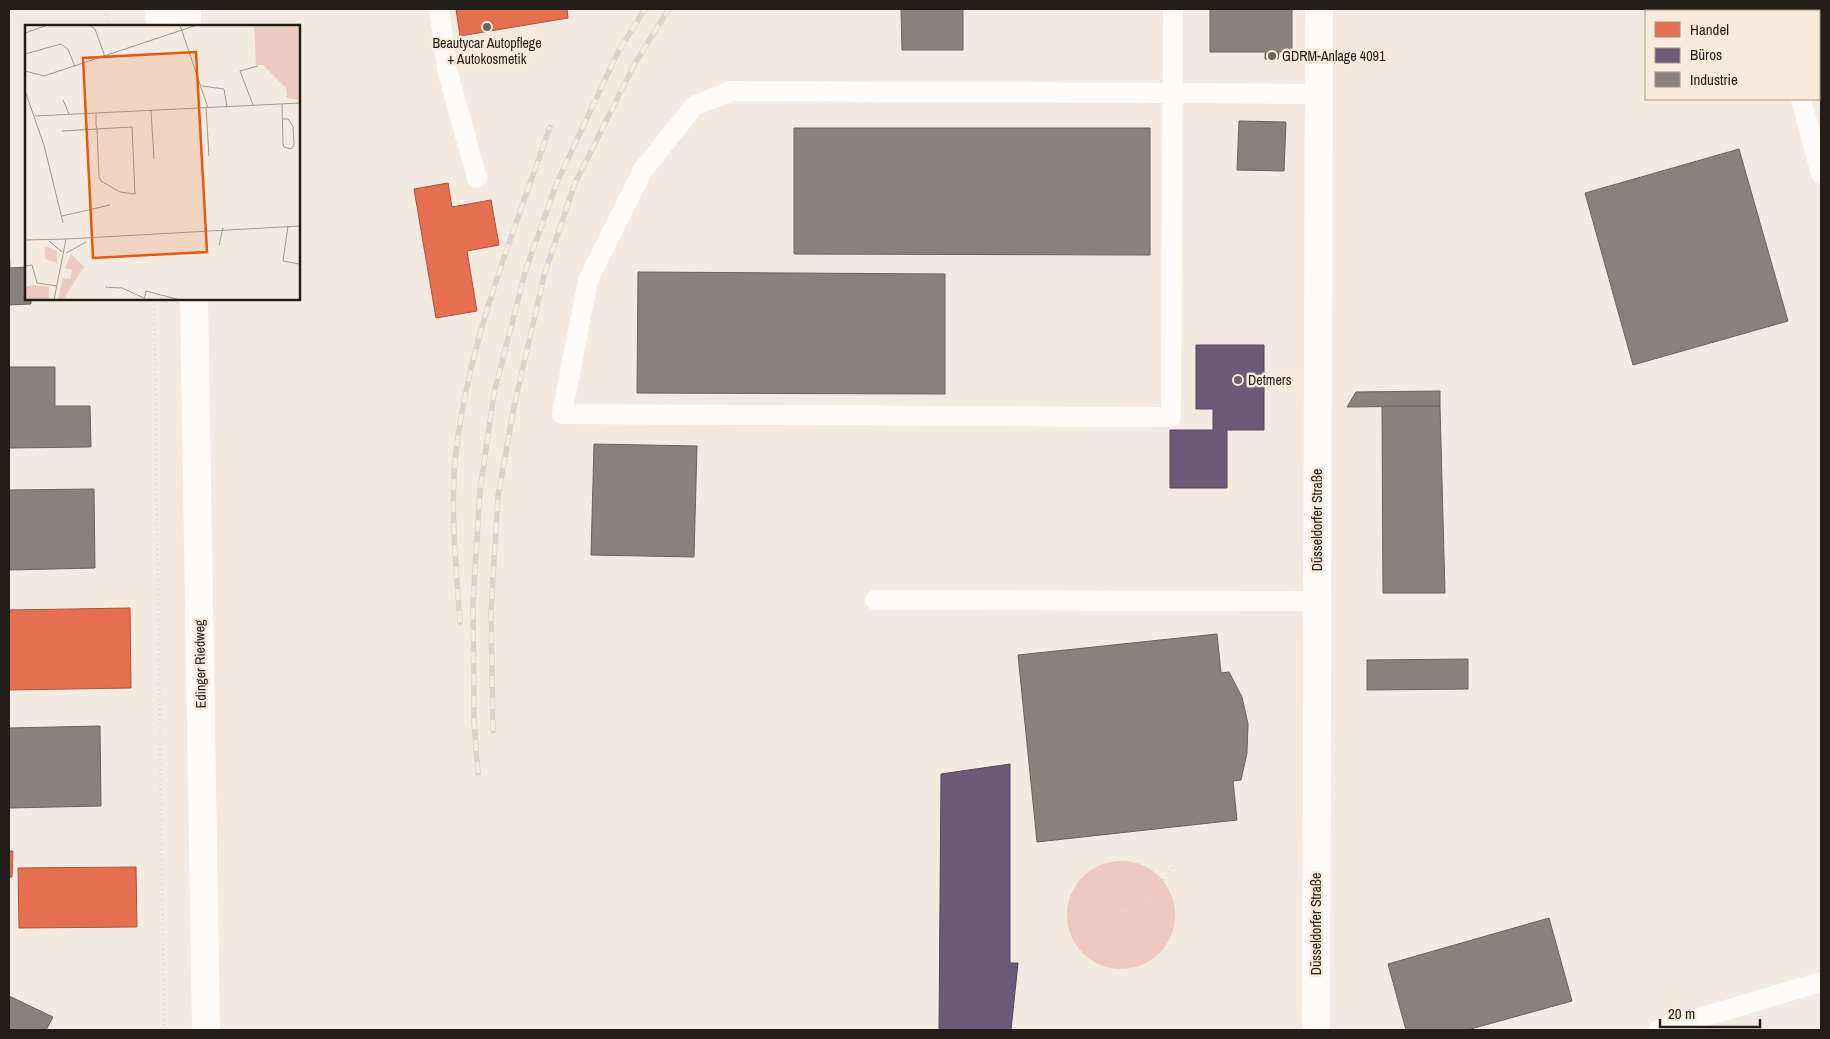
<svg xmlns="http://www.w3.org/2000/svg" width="1830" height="1039" font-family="'Archivo Narrow',sans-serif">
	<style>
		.green { fill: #eec9bf }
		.shops { fill: #e76f51; stroke: #ac5640 }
		.offices { fill: #6d597a; stroke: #56475c }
		.industry { fill: #8a817c; stroke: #6b635e }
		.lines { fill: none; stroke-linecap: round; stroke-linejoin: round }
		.path { stroke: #dedbd9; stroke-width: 3; stroke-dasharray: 1 4; stroke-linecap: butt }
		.lane { stroke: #fdfcfb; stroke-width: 20 }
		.street { stroke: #fdfcfb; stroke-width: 28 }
		.secondary { stroke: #fdfcfb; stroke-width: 28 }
		.rail-casing { stroke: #d7d5d2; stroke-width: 5.5 }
		.rail { stroke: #f9ebdc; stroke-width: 4; stroke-dasharray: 11; stroke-linecap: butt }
		.poi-dot { fill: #6b655e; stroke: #f9ebdc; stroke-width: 2 }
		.labels { text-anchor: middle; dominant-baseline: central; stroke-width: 5; stroke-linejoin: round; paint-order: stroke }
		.poi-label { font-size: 14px; fill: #221d17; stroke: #f9ebdc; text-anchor: start }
		.street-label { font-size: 14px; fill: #221d17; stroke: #f9ebdc }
		.inset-road { fill: none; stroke: #9f9991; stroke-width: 1 }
		.view { fill: #e8590c; fill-opacity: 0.15; stroke: #e8590c; stroke-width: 2.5 }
		.inset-edge { fill: none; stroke: #221d17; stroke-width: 2.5 }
	</style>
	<rect width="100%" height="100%" fill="#f3ebe2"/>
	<circle class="green" cx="1121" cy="915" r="54"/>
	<g class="shops">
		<path d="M 456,9 L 567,9 L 568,18 L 460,36 Z"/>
		<path d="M 448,183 L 452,207 L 491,200 L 499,245 L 467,251 L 477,311 L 436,318 L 414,189 Z"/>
		<path d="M 130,608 L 131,688 L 9,690 L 9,610 Z"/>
		<path d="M 9,851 L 13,851 L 12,877 L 9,877 Z"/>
		<path d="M 136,867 L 137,927 L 19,928 L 18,868 Z"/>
	</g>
	<g class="offices">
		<path d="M 1196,345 L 1264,345 L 1264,430 L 1227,430 L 1227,488 L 1170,488 L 1170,430 L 1213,430 L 1213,409 L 1196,409 Z"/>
		<path d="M 1010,764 L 1010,963 L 1018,963 L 1011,1030 L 939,1030 L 941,774 Z"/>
	</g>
	<g class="industry">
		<path d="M 901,9 L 963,9 L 963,50 L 902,50 Z"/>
		<rect x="1210" y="9" width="82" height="43"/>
		<path d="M 1814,9 L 1821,9 L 1821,33 L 1819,25 L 1819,11 L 1815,11 Z"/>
		<path d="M 1265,53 L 1279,53 L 1278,59 L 1265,59 Z"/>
		<path d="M 1239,121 L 1286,122 L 1284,171 L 1237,170 Z"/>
		<path d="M 794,128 L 1150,128 L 1150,255 L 794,254 Z"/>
		<path d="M 1739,149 L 1788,321 L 1633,365 L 1585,193 Z"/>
		<path d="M 9,247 L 10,268 L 26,267 L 26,299 L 31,299 L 31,304 L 9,305 Z"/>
		<path d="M 638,272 L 945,274 L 945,394 L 637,393 Z"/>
		<path d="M 9,367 L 55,367 L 55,406 L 90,406 L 91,447 L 9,448 Z"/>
		<path d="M 1440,391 L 1440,406 L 1347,407 L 1356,392 Z"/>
		<path d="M 1382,406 L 1440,406 L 1445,593 L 1383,593 Z"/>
		<path d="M 594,444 L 697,446 L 694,557 L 591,555 Z"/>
		<path d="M 94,489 L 95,568 L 9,570 L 9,490 Z"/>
		<path d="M 1217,634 L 1221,673 L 1229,672 L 1242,697 L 1248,724 L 1247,753 L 1241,780 L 1233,781 L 1237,820 L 1037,842 L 1018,655 Z"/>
		<path d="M 1468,659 L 1468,689 L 1367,690 L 1367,660 Z"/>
		<path d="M 100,726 L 101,806 L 9,808 L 9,728 Z"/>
		<path d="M 1549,918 L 1572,1001 L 1467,1030 L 1406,1030 L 1388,964 Z"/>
		<path d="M 9,996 L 53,1017 L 46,1030 L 9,1030 Z"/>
	</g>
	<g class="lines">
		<g class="path">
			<path d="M 104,9 L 105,17 L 110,26"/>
			<path d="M 154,299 L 164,1030"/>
			<path d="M 1121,911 L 1141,906 L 1151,896 L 1175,865"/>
		</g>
		<g class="lane">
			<path d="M 439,9 L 448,73 L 477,178"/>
			<path d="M 1173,9 L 1171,417 L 562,414 L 588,280 L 643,170 L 694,106 L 731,91 L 1173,93 L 1319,94"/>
			<path d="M 1776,9 L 1777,11"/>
			<path d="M 1801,99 L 1821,174"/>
			<path d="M 875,600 L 1317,601"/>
			<path d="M 1658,1030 L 1821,982"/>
		</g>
		<path class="street" d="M 1316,1030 L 1319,9"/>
		<g class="secondary">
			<path d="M 158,9 L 161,26"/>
			<path d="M 187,26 L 187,9"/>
			<path d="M 194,299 L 206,1030"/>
		</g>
		<g class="rail-casing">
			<g id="rail">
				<path d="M 460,622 C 456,563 449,503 457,444 C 471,335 514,231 550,127"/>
				<path d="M 493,731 L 491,610 L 498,496 L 515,402 L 545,272 L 575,183 L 635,63 L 669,9"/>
				<path d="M 478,773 L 474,721 L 473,603 L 480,491 L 494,393 L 526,269 L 558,180 L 618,52 L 645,9"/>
			</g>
		</g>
		<use href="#rail" class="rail"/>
	</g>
	<g class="poi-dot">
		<circle cx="487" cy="27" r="5"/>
		<circle cx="1272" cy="56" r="5"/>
		<circle cx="1238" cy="380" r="5"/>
	</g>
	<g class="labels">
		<g class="poi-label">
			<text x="487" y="43" text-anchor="middle">Beautycar Autopflege<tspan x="487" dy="16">+ Autokosmetik</tspan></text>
			<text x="1282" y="56">GDRM-Anlage 4091</text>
			<text x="1248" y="380">Detmers</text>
		</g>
		<g class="street-label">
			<text transform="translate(1317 520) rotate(-90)">Düsseldorfer Straße</text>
			<text transform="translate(200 664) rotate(-91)">Edinger Riedweg</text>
			<text transform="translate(1316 924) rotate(-90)">Düsseldorfer Straße</text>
		</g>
	</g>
	<g transform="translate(25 25)">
		<rect width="275" height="275" fill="#f3ebe2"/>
		<path d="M 229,0 L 275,0 L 275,75 L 262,73 L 261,63 L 238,40 L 231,40 ZM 20,221 L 32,226 L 32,238 L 20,234 ZM 46,229 L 59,242 L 38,275 L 33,275 L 38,253 L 45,254 L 47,245 L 40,243 ZM 8,260 L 24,262 L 24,275 L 0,275 L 0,262 Z" fill="#eec9bf"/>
		<path class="inset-road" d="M 64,0 L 70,4 L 80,32M 155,0 L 183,83M 0,15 L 0,8 L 23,0M 0,29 L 36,19 L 43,24 L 50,42M 0,46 L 19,51 L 172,0M 177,61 L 199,64 L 202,82M 0,66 L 19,120 L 38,198M 38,75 L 44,89M 257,79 L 258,119 L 259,122 L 266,124 L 269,120 L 268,101 L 263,94 L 257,94M 228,80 L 215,46 L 233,41M 181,83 L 184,131M 126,85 L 129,134M 10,91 L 275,78M 37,106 L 107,102 L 110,169 L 95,167 L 76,156 L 74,152 L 72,104 L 71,101 L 71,88M 37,191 L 85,180M 263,201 L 258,236 L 274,239 L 275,233M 41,214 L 275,201M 0,215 L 41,214M 24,216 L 37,227M 194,220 L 198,203M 41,228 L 61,217M 0,241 L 7,240 L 12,258 L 32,261M 80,262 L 97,263 L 119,273M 29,275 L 41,214M 119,275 L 121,266 L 155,275"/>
		<path class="view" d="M 171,27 L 182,227 L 68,233 L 58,33 Z"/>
		<rect width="275" height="275" class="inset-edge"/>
	</g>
	<rect width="1830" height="1039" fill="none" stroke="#221d17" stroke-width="20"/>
	<rect x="1645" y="10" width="175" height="90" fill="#f9ebdc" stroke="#a3998d"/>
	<rect x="1655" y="22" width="25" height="15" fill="#e76f51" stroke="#a3998d"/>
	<text x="1690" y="35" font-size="15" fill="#221d17">Handel</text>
	<rect x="1655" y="48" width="25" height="15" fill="#6d597a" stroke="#a3998d"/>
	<text x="1690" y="60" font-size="15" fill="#221d17">Büros</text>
	<rect x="1655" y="72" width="25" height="15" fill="#8a817c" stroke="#a3998d"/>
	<text x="1690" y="85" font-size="15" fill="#221d17">Industrie</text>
	<path d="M1660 1019v8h100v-8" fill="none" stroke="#221d17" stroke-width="2.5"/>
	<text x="1668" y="1019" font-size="15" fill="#221d17" stroke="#f9ebdc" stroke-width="4" paint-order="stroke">20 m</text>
</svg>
